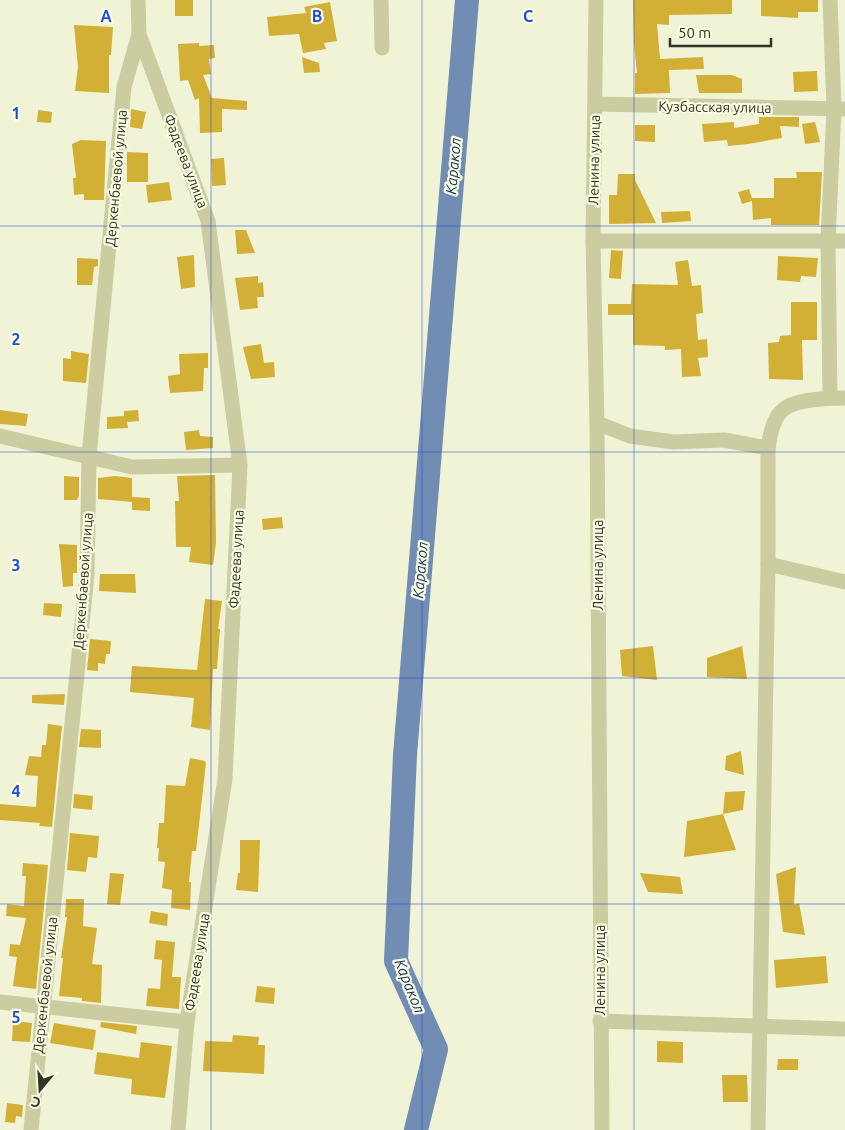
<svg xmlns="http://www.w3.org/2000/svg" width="845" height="1130" viewBox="0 0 845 1130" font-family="Ubuntu,sans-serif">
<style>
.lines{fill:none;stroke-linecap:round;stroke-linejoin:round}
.river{stroke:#728db3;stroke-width:24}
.building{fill:#d2b035}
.street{stroke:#cccca1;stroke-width:15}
.grid{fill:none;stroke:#1d4ed8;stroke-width:1;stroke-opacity:0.55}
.labels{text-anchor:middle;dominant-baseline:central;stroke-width:4.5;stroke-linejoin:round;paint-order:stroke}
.street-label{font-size:14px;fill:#353325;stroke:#f9fbe2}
.water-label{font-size:15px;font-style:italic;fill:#17315b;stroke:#f9fbe2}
.grid-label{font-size:16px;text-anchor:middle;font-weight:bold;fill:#1d4ed8;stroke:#f9fbe2;stroke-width:4.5;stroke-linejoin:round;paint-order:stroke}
</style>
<rect width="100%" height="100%" fill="#f1f3d6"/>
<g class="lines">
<!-- river -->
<polyline class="river" points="416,1130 436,1049 396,961 405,755 467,0"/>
</g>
<!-- building -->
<g class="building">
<rect x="175" y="0" width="18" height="16"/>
<polygon points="633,0 732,0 732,14 669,15 669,25 657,24 660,59 703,57 704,69 669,70 670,93 635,94 635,73 637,73 634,44"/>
<polygon points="761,0 818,0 818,12 798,12 798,18 761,16"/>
<polygon points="330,2 337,41 324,43 326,49 303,53 299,34 269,36 267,17 306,13 304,7"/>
<polygon points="74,25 113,27 111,55 109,55 109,93 75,91 78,67"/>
<polygon points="199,43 199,46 214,45 215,58 209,59 211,74 203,75 212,98 247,101 247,110 222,109 222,132 200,133 199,98 195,100 188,80 180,81 178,44"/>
<polygon points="302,57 319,63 320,72 304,73"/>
<polygon points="817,71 818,91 794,92 793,72"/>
<polygon points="696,75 732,75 742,79 742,93 699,93"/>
<polygon points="131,109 146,112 142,129 130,127"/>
<polygon points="38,110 52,112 51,123 37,122"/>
<polygon points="759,117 799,117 799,127 780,126 782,138 748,144 728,146 727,140 704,142 702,124 734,122 734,128 759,124"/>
<polygon points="815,122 820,142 805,144 802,124"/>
<polygon points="635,125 655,125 655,142 635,141"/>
<polygon points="81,140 106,141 104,200 84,200 84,194 74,195 73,178 76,178 72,144"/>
<polygon points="127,152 148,153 148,182 127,182"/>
<polygon points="224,158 226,185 212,186 211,159"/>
<polygon points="796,172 822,172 819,225 771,225 771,218 753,220 752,201 742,204 738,192 749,189 752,198 774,198 774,178 797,178"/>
<polygon points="618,174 635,174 635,180 656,223 609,224 609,195 617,195"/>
<polygon points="169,182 172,200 148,203 146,185"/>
<polygon points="690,211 691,221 662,223 661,212"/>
<polygon points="235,230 246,230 255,253 237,254"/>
<polygon points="611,250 623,251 621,279 609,278"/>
<polygon points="194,255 195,287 181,289 177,257"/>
<polygon points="778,256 818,258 816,277 801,276 800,282 777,280"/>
<polygon points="77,258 98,259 98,266 94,267 92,285 77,285"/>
<polygon points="688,260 692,286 701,285 703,313 696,314 698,340 707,339 708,357 698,358 701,376 682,377 681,349 665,350 665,346 633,345 633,315 608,315 608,304 631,304 632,284 678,285 675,262"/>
<polygon points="258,276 258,283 263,282 264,297 257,297 258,308 240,310 235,278"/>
<polygon points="791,302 817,302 817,340 802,340 803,380 769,379 768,343 779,342 780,336 791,335"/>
<polygon points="261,344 264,363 274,362 275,377 251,379 243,347"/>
<polygon points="71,351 89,354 86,383 63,381 63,358 71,359"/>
<polygon points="208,353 208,368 204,368 203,391 170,393 168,376 180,374 179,354"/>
<polygon points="0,410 28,414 26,426 0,424"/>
<polygon points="138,410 139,421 127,422 128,428 107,429 107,417 124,416 124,411"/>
<polygon points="199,430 200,436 213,437 213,448 186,450 184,432"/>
<polygon points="215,475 216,543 213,565 189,562 191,547 176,547 175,501 179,501 177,476"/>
<polygon points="64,476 79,477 79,496 77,500 64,500"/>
<polygon points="115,476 132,478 132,497 150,498 150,511 132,510 132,502 98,499 98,478"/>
<polygon points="282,517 283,528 263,530 262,519"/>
<polygon points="59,544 77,545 77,573 73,573 73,586 63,587"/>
<polygon points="100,574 135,574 136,593 99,591"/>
<polygon points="205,599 222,601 218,629 220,629 217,669 213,669 210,730 191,727 194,698 130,692 132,666 197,670"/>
<polygon points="44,603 62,604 61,617 43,615"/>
<polygon points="90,639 111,641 110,654 106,654 105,664 98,663 98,671 87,670"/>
<polygon points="653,646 657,680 622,676 620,650"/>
<polygon points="742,646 747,679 707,677 707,658"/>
<polygon points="65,694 64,705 32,703 32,695"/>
<polygon points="48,724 62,726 52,827 39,826 40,823 0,820 0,804 36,807 38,776 25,775 29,756 41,757 42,745 46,745"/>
<polygon points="81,729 101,730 101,748 79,747"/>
<polygon points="741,751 744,775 725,770 726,756"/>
<polygon points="190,758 205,761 206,763 196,851 192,851 189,882 191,882 190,910 171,908 172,890 162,888 165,862 158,861 159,848 157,848 159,823 164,823 166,785 185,786"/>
<polygon points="745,791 743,810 723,814 725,792"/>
<polygon points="74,794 93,796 92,810 73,808"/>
<polygon points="723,814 736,850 684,857 687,821"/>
<polygon points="70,833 99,836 97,858 88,857 86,872 67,870"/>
<polygon points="240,840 260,840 258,892 236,890 238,873 240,873"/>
<polygon points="23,863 48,865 36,989 13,986 17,957 9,956 10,944 20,945 26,918 6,916 7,904 24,906 26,876 22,876"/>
<polygon points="796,867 794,905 799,903 805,935 783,932 776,874"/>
<polygon points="110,873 124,874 120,905 107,904"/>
<polygon points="640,873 680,877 683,894 648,892"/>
<polygon points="66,899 84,899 83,926 97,928 92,964 102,965 101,1003 82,1001 82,998 59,996 63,958 61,958 67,917 65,917"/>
<polygon points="151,911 168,914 167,926 149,923"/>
<polygon points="156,940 175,942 172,977 181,977 179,1009 146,1006 148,988 160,989 162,960 154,959"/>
<polygon points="826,956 828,983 776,988 774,960"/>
<polygon points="257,986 275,988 274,1004 255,1002"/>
<polygon points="13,1021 32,1023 30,1042 12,1041"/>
<polygon points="101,1022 137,1026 136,1034 100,1027"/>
<polygon points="54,1023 96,1030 93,1050 50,1043"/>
<polygon points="233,1035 259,1037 258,1045 265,1045 264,1074 203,1071 205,1041 232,1042"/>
<polygon points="657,1041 683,1042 683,1063 657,1062"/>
<polygon points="141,1042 172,1046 165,1098 131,1094 132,1079 94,1074 97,1052 139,1058"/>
<polygon points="778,1059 798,1059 798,1070 777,1070"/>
<polygon points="722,1075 747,1075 748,1102 723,1102"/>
<polygon points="7,1103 23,1105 22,1117 16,1116 15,1123 5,1122"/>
</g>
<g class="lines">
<!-- street -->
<g class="street">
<polyline points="138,0 139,34 208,221 240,465 225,779 187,1022 178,1130"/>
<polyline points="381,0 382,48"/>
<polyline points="596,0 593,241 597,423 602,1130"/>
<polyline points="596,104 845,109"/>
<polyline points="593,241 845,241"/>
<polyline points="830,398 828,241 834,109 830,0"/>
<path d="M597,423L630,436L673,442L724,440L768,448C770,435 773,417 784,409C796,399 830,398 845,398"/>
<polyline points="0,436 132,467 240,465"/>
<polyline points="768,564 845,582"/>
<polyline points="0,1002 187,1022"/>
<polyline points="600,1021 845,1029"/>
<polyline points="31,1130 87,575 89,456 124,87 139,34"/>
<polyline points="758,1130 768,564 768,448"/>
</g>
</g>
<!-- grid -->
<path class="grid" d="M211,0V1130M422,0V1130M634,0V1130M0,226H845M0,452H845M0,678H845M0,904H845"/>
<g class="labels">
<!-- street labels -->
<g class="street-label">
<text transform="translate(715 107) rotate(1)">Кузбасская улица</text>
<text transform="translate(594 160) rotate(-89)">Ленина улица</text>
<text transform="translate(186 161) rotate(69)">Фадеева улица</text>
<text transform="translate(116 178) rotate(-85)">Деркенбаевой улица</text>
<text transform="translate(236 559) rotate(-87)">Фадеева улица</text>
<text transform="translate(598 565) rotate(-90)">Ленина улица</text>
<text transform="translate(83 581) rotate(-86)">Деркенбаевой улица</text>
<text transform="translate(197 962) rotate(-81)">Фадеева улица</text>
<text transform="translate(600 970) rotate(-90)">Ленина улица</text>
<text transform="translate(45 985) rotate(-84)">Деркенбаевой улица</text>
</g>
<!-- water labels -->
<g class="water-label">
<text transform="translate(453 166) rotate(-85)">Каракол</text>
<text transform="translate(420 570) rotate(-85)">Каракол</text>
<text transform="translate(410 986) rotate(68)">Каракол</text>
</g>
</g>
<g class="grid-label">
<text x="106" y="22">A</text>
<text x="317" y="22">B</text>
<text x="528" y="22">C</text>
<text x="16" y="119">1</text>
<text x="16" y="345">2</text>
<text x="16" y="571">3</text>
<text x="16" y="797">4</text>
<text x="16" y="1023">5</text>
</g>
<!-- north arrow -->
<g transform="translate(40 1090) rotate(198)" stroke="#f9fbe2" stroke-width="4" paint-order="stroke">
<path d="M0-4L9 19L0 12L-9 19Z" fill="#353325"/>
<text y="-8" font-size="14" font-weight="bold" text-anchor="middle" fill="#353325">С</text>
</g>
<!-- scale -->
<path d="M670 38v8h101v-8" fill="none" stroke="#353325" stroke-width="2.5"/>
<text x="678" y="38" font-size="15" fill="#353325" stroke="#f9fbe2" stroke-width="4" paint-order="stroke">50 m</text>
</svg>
